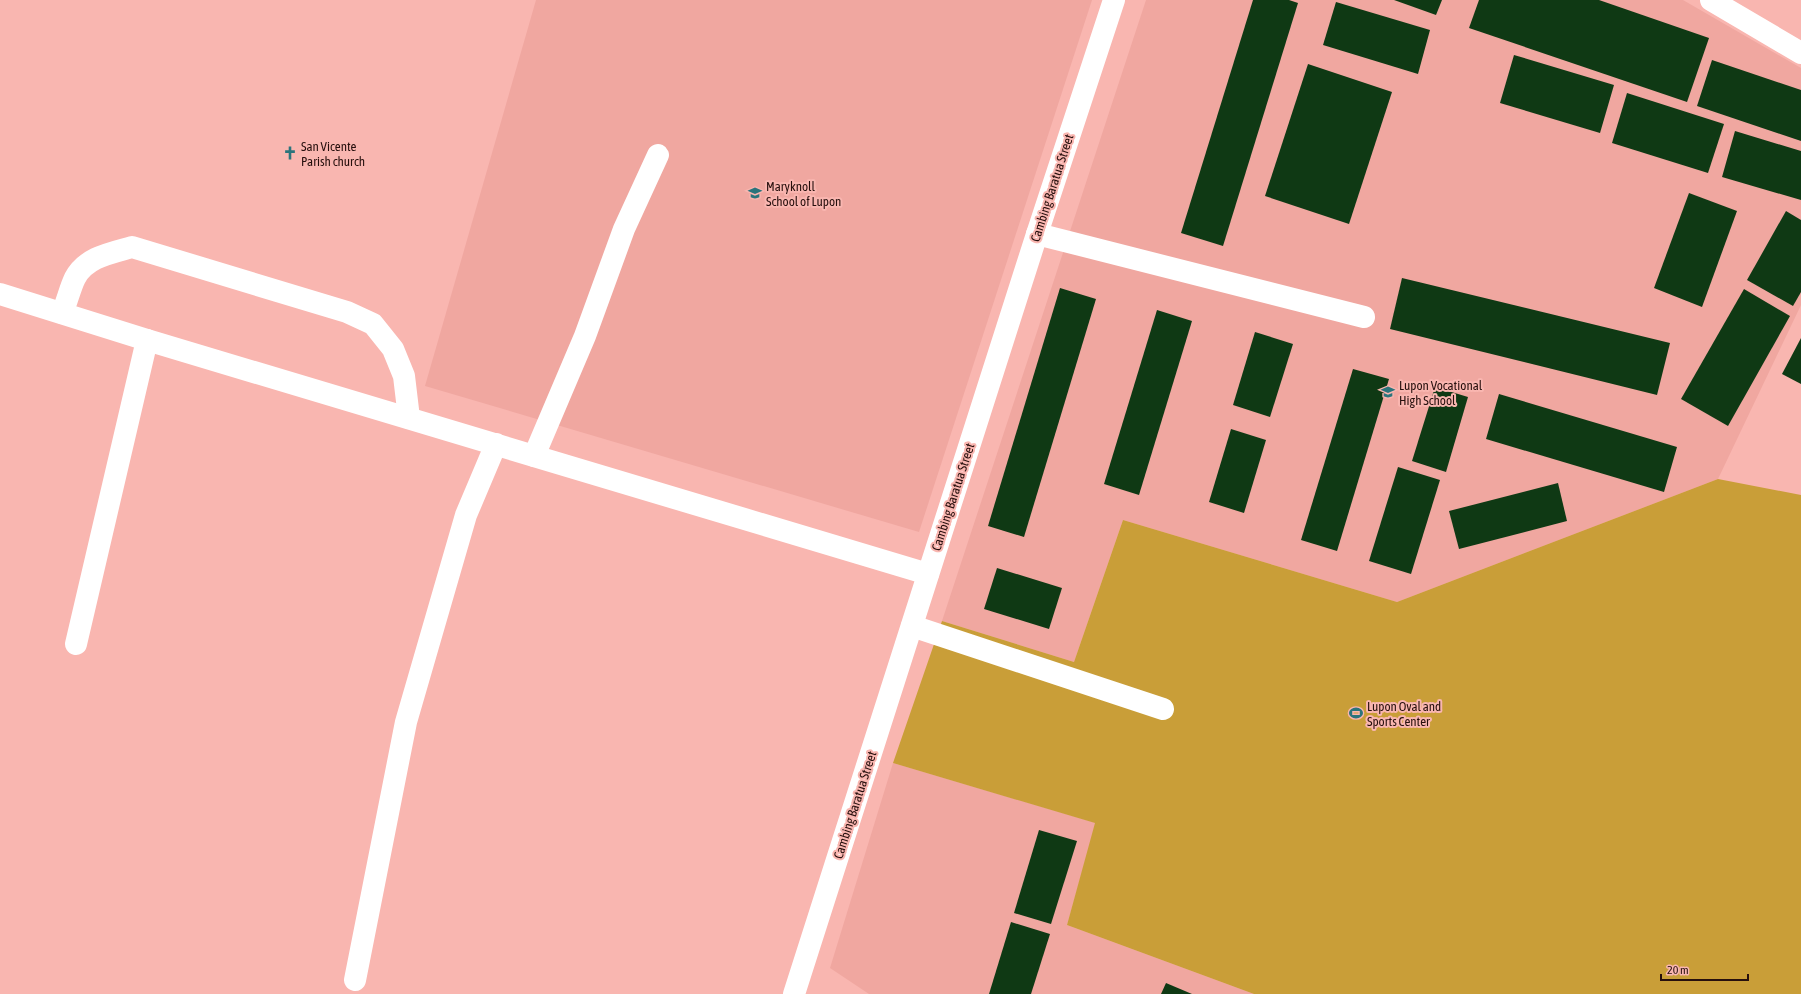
<svg xmlns="http://www.w3.org/2000/svg" width="1801" height="994" viewBox="0 0 1801 994" font-family="'Asap Condensed',sans-serif">
<style>
.built{fill:#f0a7a0}
.green{fill:#c99e38}
.building{fill:#0f3914}
.lines{fill:none;stroke-linecap:round;stroke-linejoin:round}
.minor{stroke:#fff;stroke-width:22}
.labels{text-anchor:middle;dominant-baseline:central;stroke-width:4;stroke-linejoin:round;paint-order:stroke}
.poi-label{font-size:13px;fill:#260f0d;stroke:#f9b6b0;text-anchor:start}
.street-label{font-size:13px;fill:#260f0d;stroke:#f9b6b0}
</style>
<rect width="100%" height="100%" fill="#f9b6b0"/>
<!-- built -->
<g class="built">
<polygon points="536,0 1092,0 919,532 425,386"/>
<polygon points="1146,0 1683,0 1801,68 1801,305 1718,479 1397,602 1123,520 1074,662 942,621"/>
<polygon points="893,763 1096,823 1067,925 1254,994 869,994 830,968"/>
</g>
<!-- green -->
<polygon class="green" points="1718,479 1801,495 1801,994 1254,994 1067,925 1095,823 893,763 942,621 1074,662 1123,520 1397,602"/>
<!-- building -->
<g class="building">
<polygon points="1253,0 1289,0 1298,3 1223,246 1181,233"/>
<polygon points="1394,0 1442,0 1436,15"/>
<polygon points="1479,0 1599,0 1709,38 1687,102 1469,28"/>
<polygon points="1336,2 1430,30 1418,74 1323,45"/>
<polygon points="1514,55 1614,85 1600,133 1500,103"/>
<polygon points="1712,60 1801,90 1801,141 1697,106"/>
<polygon points="1308,64 1392,92 1349,224 1265,196"/>
<polygon points="1627,93 1724,124 1708,173 1612,143"/>
<polygon points="1735,131 1801,151 1801,200 1722,177"/>
<polygon points="1689,193 1737,211 1702,307 1654,288"/>
<polygon points="1786,211 1801,220 1801,292 1793,306 1747,280"/>
<polygon points="1402,278 1670,343 1657,395 1390,329"/>
<polygon points="1060,288 1096,299 1024,537 988,526"/>
<polygon points="1744,289 1790,316 1728,426 1681,399"/>
<polygon points="1157,310 1192,321 1139,495 1104,484"/>
<polygon points="1255,332 1293,344 1270,417 1233,405"/>
<polygon points="1801,338 1801,384 1782,374"/>
<polygon points="1353,369 1389,379 1337,551 1301,540"/>
<polygon points="1435,387 1468,397 1446,472 1412,461"/>
<polygon points="1499,394 1677,447 1664,492 1486,439"/>
<polygon points="1231,429 1266,440 1244,513 1209,502"/>
<polygon points="1398,467 1440,480 1411,574 1369,561"/>
<polygon points="1558,483 1567,521 1459,549 1449,511"/>
<polygon points="997,568 1062,588 1049,629 984,609"/>
<polygon points="1039,830 1077,841 1051,924 1014,913"/>
<polygon points="1011,922 1050,934 1031,994 989,994"/>
<polygon points="1166,983 1192,994 1161,994"/>
</g>
<g class="lines">
<!-- minor -->
<g class="minor">
<polyline points="1711,0 1801,53"/>
<polyline points="1037,234 1364,317"/>
<polyline points="0,294 147,340 928,574"/>
<path d="M62,313C67,302 70,288 75,278C86,257 111,253 132,247L347,312L373,324L393,349L404,376L409,418"/>
<polyline points="534,456 585,336 624,229 658,155"/>
<polyline points="912,626 1163,709"/>
<polyline points="76,644 147,340"/>
<polyline points="355,980 406,722 466,515 496,444"/>
<polyline points="794,994 1037,234 1114,0"/>
</g>
</g>
<!-- icons -->
<defs>
<g id="church-bare" transform="scale(1.08)"><path d="M-1.2-6h2.4v3.5h3.3v2.4h-3.3V6h-2.4V-.1h-3.3v-2.4h3.3Z" fill="#2b747c" stroke="#f9b6b0" stroke-width="2.5" paint-order="stroke"/></g>
<g id="school-bare" transform="scale(1.08)"><path d="M0-5L7-2L0 1L-7-2ZM-4 1L0 2.5L4 1V4Q0 6-4 4Z" fill="#2b747c" stroke="#f9b6b0" stroke-width="2.5" paint-order="stroke"/></g>
<g id="stadium-bare" transform="scale(1.08)"><path d="M0-5a6.5 5 0 1 0 0 10a6.5 5 0 1 0 0-10ZM-3.5-1.8h7v3.6h-7Z" fill="#2b747c" stroke="#f9b6b0" stroke-width="2.5" paint-order="stroke"/></g>
</defs>
<g fill-rule="evenodd">
<use href="#church-bare" x="290" y="153"/>
<use href="#school-bare" x="755" y="193"/>
<use href="#school-bare" x="1388" y="392"/>
<use href="#stadium-bare" x="1356" y="713"/>
</g>
<g class="labels">
<!-- poi labels -->
<g class="poi-label">
<text x="301" y="146">San Vicente<tspan x="301" dy="15">Parish church</tspan></text>
<text x="766" y="186">Maryknoll<tspan x="766" dy="15">School of Lupon</tspan></text>
<text x="1399" y="385">Lupon Vocational<tspan x="1399" dy="15">High School</tspan></text>
<text x="1367" y="706">Lupon Oval and<tspan x="1367" dy="15">Sports Center</tspan></text>
</g>
<!-- street labels -->
<g class="street-label">
<text transform="translate(1052 188) rotate(-72)">Cambing Baratua Street</text>
<text transform="translate(953 497) rotate(-72)">Cambing Baratua Street</text>
<text transform="translate(855 805) rotate(-72)">Cambing Baratua Street</text>
</g>
</g>
<!-- scale -->
<path d="M1661 974v6h87v-6" fill="none" stroke="#260f0d" stroke-width="2"/>
<text x="1667" y="974" font-size="12" fill="#260f0d" stroke="#f9b6b0" stroke-width="3" paint-order="stroke">20 m</text>
</svg>
